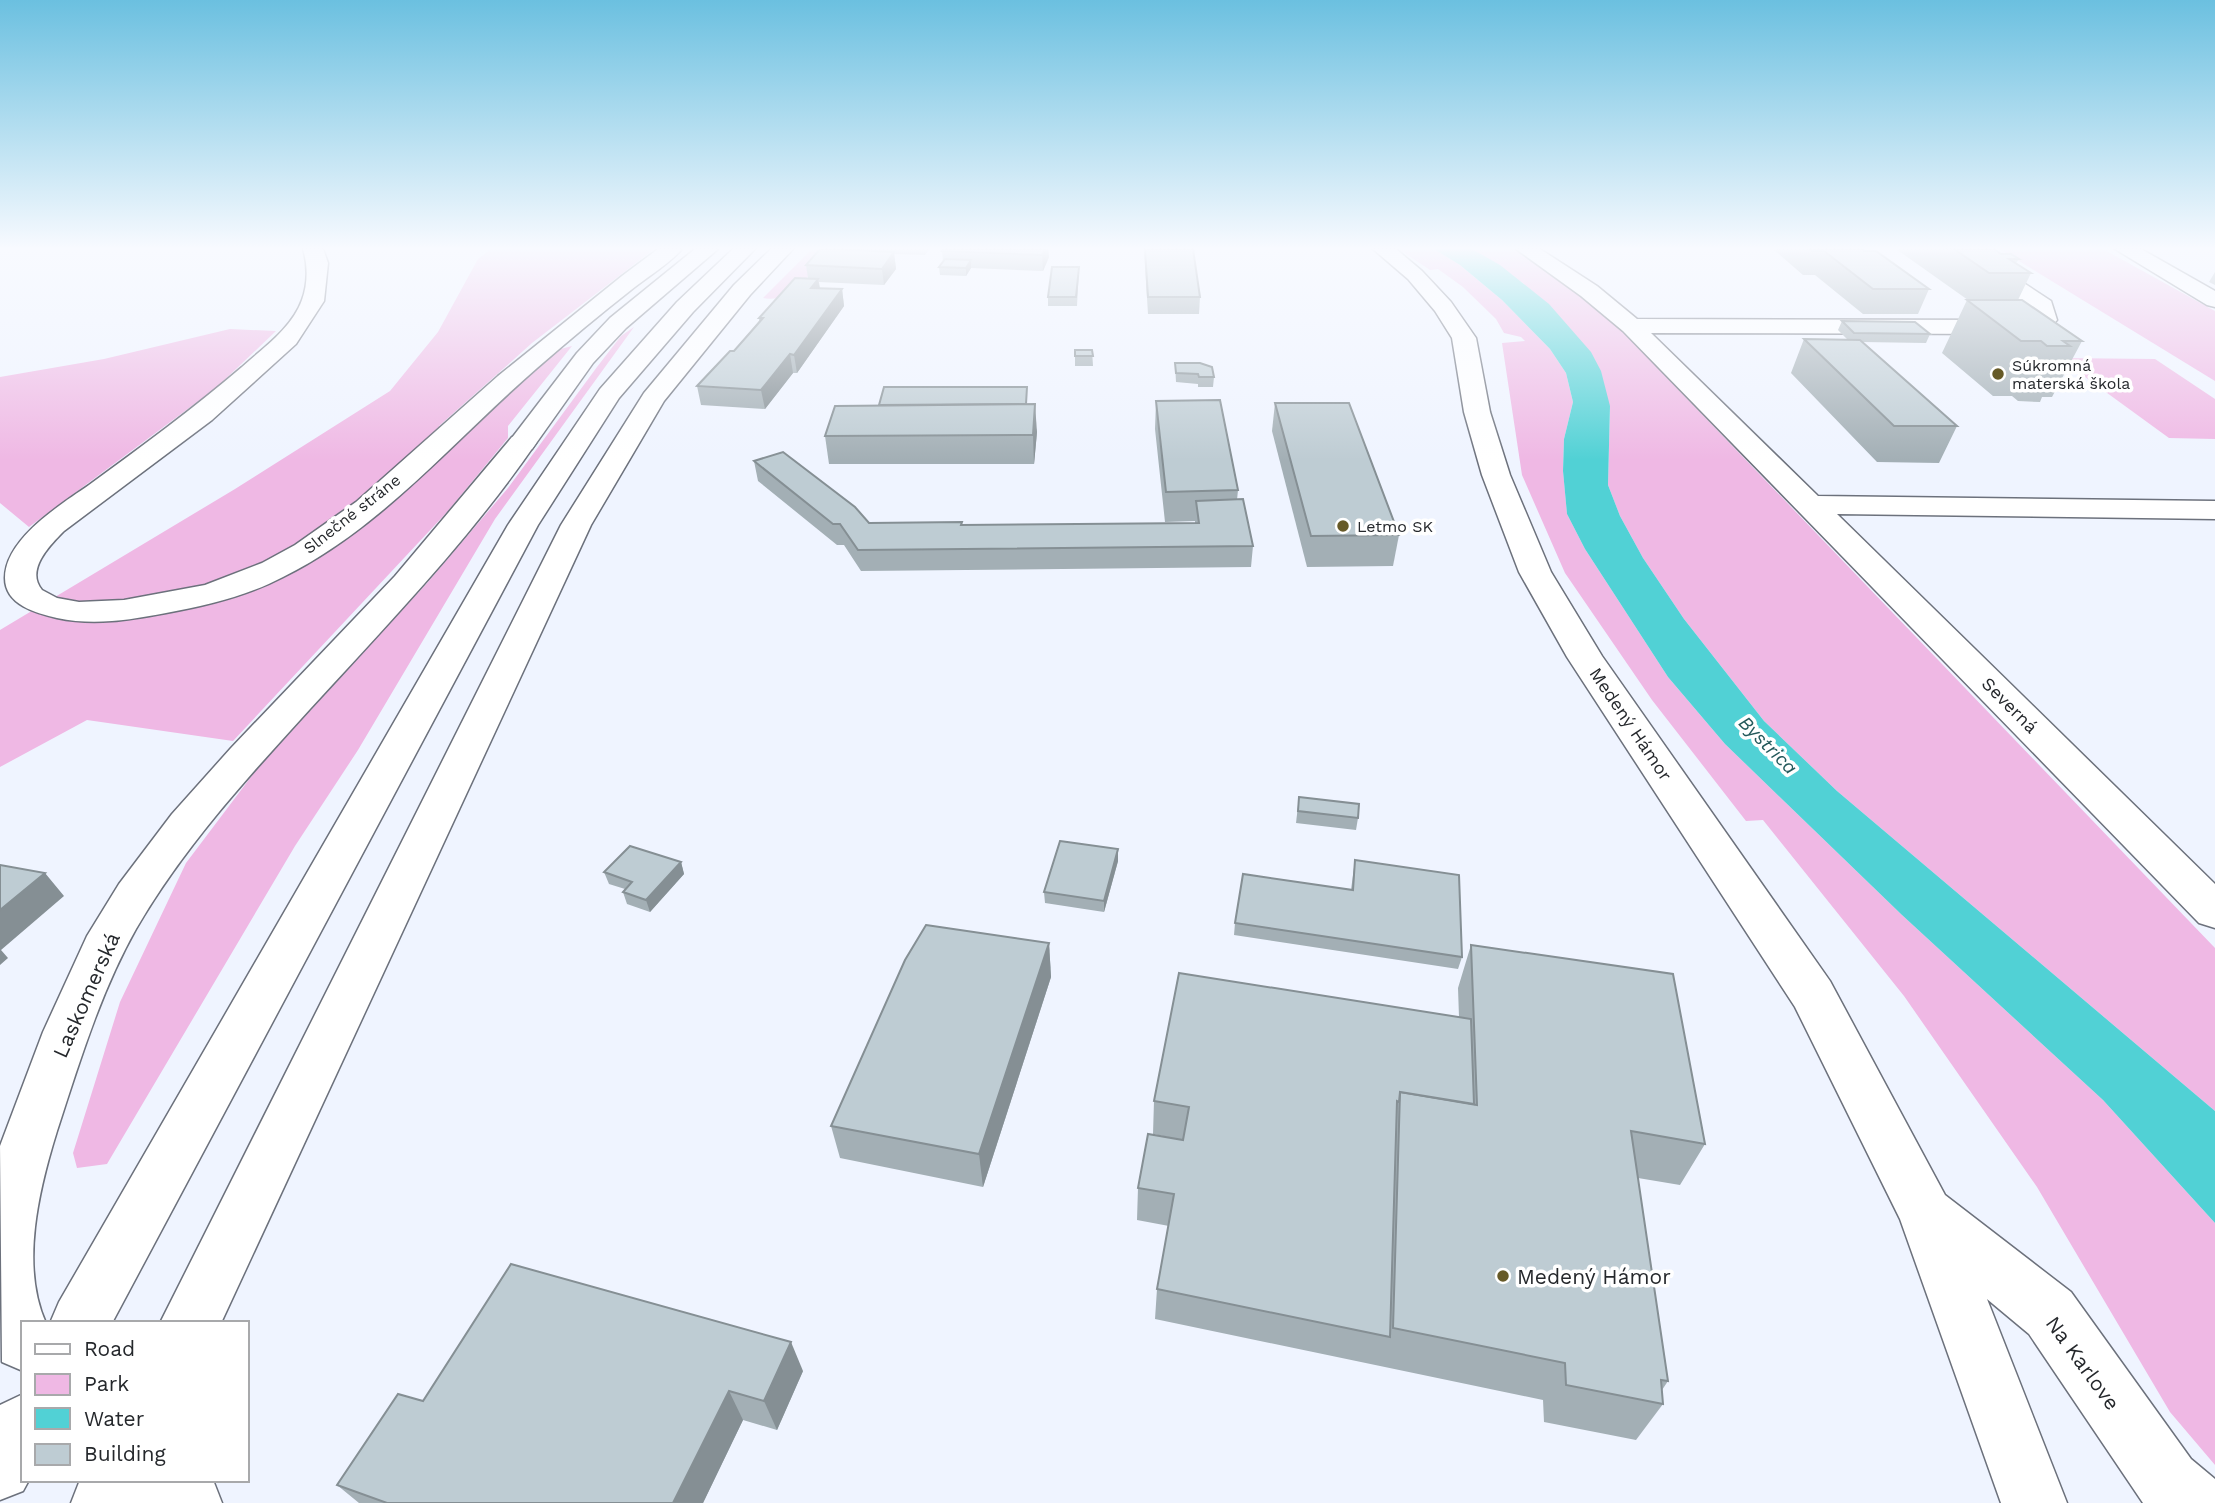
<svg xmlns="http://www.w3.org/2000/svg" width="2215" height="1503" viewBox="0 0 2215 1503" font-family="'Work Sans',sans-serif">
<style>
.green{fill:#efb8e4}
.water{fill:#51d1d5}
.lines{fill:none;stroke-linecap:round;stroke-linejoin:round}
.minor-casing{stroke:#6c717c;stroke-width:3}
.highway-casing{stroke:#6c717c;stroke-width:3}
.minor{fill:#fff;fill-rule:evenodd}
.highway{fill:#fff;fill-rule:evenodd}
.wall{fill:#a3afb5}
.shaded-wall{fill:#858f94}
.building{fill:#beccd3;stroke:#858f94;stroke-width:2}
.poi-dot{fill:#665a27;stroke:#fff;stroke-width:2.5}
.labels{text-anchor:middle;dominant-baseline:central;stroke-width:7;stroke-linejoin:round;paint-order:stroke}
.far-poi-label{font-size:16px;fill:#25282c;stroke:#fff;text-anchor:start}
.far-street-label{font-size:16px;fill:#25282c;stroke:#fff}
.street-label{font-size:18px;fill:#25282c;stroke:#fff}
.water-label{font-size:19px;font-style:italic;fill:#23595b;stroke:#fff}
.near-street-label{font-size:21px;fill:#25282c;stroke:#fff}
.near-poi-label{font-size:21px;fill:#25282c;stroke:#fff;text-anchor:start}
</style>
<rect width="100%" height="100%" fill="#eff4ff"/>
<!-- green -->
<g class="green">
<polygon points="491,249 654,249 532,343 439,426 466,431 557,350 572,346 508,426 508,438 448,511 233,741 87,720 0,767 0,630 235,489 390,391 438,332 478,259"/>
<path d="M812,249H831C813,269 793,304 763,298Z"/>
<polygon points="1434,249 1460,265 1502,300 1550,349 1566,373 1573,402 1564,439 1563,471 1567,514 1585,549 1668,677 1725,744 1902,915 2103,1100 2215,1223 2215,1465 2170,1412 2037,1187 1904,996 1763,820 1746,821 1652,700 1565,573 1522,475 1502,343 1525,341 1521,337 1504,333 1496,319 1463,287 1438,269 1430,270 1400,250"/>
<polygon points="1518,249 1556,274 1620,329 2215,948 2215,1111 1837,791 1764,721 1684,619 1643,558 1620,516 1608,485 1610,406 1523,283 1472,250"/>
<polygon points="2103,249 2215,311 2215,381 2001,250"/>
<polygon points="634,327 495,519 358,750 295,846 107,1164 77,1168 73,1153 120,1002 186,863 257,769 428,582 508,488 597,367 621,336"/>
<polygon points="230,329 276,331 216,388 29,527 0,503 0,377 104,359"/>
<polygon points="2059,358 2155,359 2215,399 2215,439 2169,438"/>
</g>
<!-- water -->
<polygon class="water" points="1472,249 1500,265 1549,304 1591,352 1601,371 1610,406 1608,485 1620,516 1643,558 1684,619 1764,721 1837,791 2215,1111 2215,1223 2103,1100 1902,915 1725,744 1668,677 1585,549 1567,514 1563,471 1564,439 1573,402 1566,373 1550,349 1502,300 1460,265 1434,249"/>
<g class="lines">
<!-- minor casing -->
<g class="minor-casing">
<g id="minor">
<path d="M303,249H323L328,263L324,301L296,344L212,420L64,531C50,545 25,570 42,590L57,598L79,602L124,600L205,585L262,563L295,545L356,502L498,376L622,276L658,249H682C668,265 647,277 631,290C599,315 568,341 537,368C454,440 382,528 283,577C247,596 206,606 166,613C129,620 94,626 57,618C36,613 5,605 5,578C5,539 60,505 89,485C141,447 193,409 242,367C263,348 292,328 302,300C308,284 308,265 303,249Z"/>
<polygon points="1373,249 1396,249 1422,271 1451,302 1476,338 1490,412 1510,475 1551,572 1602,656 1830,981 1945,1195 2071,1292 2191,1459 2215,1479 2215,1503 2143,1503 2029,1334 1987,1299 2067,1503 2001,1503 1900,1219 1795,1007 1567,657 1519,572 1482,475 1464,412 1452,338 1435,311 1408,279"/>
<path d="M1516,249H1540L1597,286L1637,319L2012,320L2034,317L2032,309L1948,249H1972L2051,301L2057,320C2048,333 2027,332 2012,334L1651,333L1818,496L2215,501V519L1837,514L2215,884V928L2199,923L1623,331L1581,296Z"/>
<polygon points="2115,249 2141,249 2215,291 2215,307 2207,305"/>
<path d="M522,435L532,437L536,443C470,539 388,624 310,709C247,778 183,848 136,929C101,991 79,1063 57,1131C39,1189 20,1266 46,1323H23V1371L2,1362L0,1146L43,1032L87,936L119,884L172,814L231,748L395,576L512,437Z"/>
<polygon points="122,1480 213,1480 222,1503 132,1503"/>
</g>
</g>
<!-- highway casing -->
<g class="highway-casing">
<g id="highway">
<polygon points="695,249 718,249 626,328 593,363 532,449 522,451 512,449 508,443 577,353 610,318"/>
<polygon points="733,249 755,249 693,312 619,398 538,525 112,1323 50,1323 59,1302 508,525 600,389 677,302"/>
<polygon points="771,249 793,249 750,295 664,401 591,525 221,1323 160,1323 561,525 644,393 734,285"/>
<polygon points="23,1394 23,1480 29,1480 23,1491 0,1500 0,1405"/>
<polygon points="80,1480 148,1480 138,1503 71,1503"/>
</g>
</g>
<!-- minor -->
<use href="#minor" class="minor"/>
<!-- highway -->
<use href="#highway" class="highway"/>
</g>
<!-- wall -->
<g class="wall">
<polygon points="851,249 929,249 925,255 894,254 896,269 884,285 819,282 820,288 842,289 844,306 797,373 793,373 765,409 701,405 697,386 734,351 759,321 759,318 808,278 806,265 851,250"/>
<polygon points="1048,249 1049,257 1043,271 971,268 966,276 940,275 939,267 943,261 942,251"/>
<polygon points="1144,249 1193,249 1200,297 1199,314 1148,314"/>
<polygon points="1773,249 1863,249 1929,289 1918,314 1863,314 1815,275 1803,275"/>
<polygon points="1896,249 1994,249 2001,254 2019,259 2016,263 2031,273 2018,300 2082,341 2052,397 2042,397 2040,402 2018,401 2012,396 1993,396 1942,353 1967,300 1968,300"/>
<polygon points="1079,267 1077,306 1048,306 1048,297"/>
<polygon points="2215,272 2215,285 2209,282"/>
<polygon points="1842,321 1930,334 1926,343 1863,342 1957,426 1939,463 1877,462 1791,373 1804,339 1848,340 1838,330"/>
<polygon points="1075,350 1092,350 1093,366 1075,366"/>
<polygon points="1175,363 1214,377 1213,387 1198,387 1198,384 1176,382"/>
<polygon points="1156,401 1238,490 1237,500 1253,546 1251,567 861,571 844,545 837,545 758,481 754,461 869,523 962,522 962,525 1195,523 1195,521 1165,522 1155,429"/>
<polygon points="1275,403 1399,535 1393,566 1307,567 1272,431"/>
<polygon points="1028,404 1037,432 1034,464 829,464 825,436"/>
<polygon points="1299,797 1358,818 1356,830 1296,823"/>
<polygon points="1118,849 1118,861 1104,912 1045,903 1044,892"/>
<polygon points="1355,860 1462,957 1458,969 1234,935 1235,923 1351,890"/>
<polygon points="681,862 684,874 650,912 627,904 623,892 625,889 609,884 604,872"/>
<polygon points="1049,943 1051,977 983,1187 840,1158 831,1126"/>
<polygon points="1471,945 1705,1144 1680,1185 1638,1178 1668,1381 1662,1390 1663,1404 1636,1440 1544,1422 1543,1400 1155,1319 1157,1289 1169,1226 1137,1220 1138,1188 1183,1140 1153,1134 1154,1101 1459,1017 1458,988"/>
<polygon points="803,1371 777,1430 743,1420 703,1503 359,1503 337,1485 423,1401"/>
</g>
<!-- shaded-wall -->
<g class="shaded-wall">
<polygon points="1045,249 1048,249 1049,257 1043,271 1042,255"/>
<polygon points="894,252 896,269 884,285 882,269"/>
<polygon points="971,260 971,268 966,276 966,268"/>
<polygon points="818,279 821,296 811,288"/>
<polygon points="842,289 844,306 797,373 794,355"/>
<polygon points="790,354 793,373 765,409 761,390"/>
<polygon points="1035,404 1037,432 1034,464 1033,435"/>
<polygon points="1118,849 1118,861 1104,912 1104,901"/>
<polygon points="681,862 684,874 650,912 646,900"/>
<polygon points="45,873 64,896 1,950 8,958 0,965 0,910"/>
<polygon points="1049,943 1051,977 983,1187 979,1154"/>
<polygon points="791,1342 803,1371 777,1430 764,1401"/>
<polygon points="729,1391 743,1420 703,1503 673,1503"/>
</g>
<!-- building -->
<g class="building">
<polygon points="820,249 830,249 894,252 882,269 806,265"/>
<polygon points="943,249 1045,249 1042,255 942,251"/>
<polygon points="1145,249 1193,249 1200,297 1148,297"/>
<polygon points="1810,249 1863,249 1864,251 1876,251 1929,289 1873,289 1824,251 1812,251"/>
<polygon points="1954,249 1994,249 2001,254 2011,254 2019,259 2009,259 2031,273 1989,273"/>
<polygon points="945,259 971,260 966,268 939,267"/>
<polygon points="1052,267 1079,267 1076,297 1048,297"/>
<polygon points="795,278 818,279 811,288 842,289 794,355 790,354 761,390 697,386 730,351 734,351 763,318 759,318"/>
<polygon points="1967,300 2022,300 2082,341 2063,341 2070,346 2047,346 2041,341 2021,341"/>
<polygon points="1842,321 1915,322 1930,334 1854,333"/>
<polygon points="1804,339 1860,340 1957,426 1894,426"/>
<polygon points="1075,350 1092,350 1093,356 1075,356"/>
<polygon points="1175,363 1200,363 1212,367 1214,377 1199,377 1198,374 1176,373"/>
<polygon points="884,387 1027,387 1026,404 879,405"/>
<polygon points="1220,400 1238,490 1166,492 1156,401"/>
<polygon points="1275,403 1349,403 1399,535 1311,536"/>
<polygon points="1035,404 1033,435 825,436 835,406"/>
<polygon points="783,452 855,507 869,523 962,522 961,525 1199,523 1196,501 1243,499 1253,546 858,550 840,524 833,524 754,461"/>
<polygon points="1299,797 1359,804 1358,818 1298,811"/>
<polygon points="1060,841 1118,849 1104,901 1044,892"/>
<polygon points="630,846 681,862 646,900 623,892 632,882 604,872"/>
<polygon points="1355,860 1459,875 1462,957 1235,923 1243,874 1353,890"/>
<polygon points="0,865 45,873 0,910"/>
<polygon points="926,925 1049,943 979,1154 831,1126 905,960"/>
<polygon points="1471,945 1673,974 1705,1144 1631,1131 1668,1381 1661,1380 1663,1404 1566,1385 1565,1363 1393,1328 1400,1092 1477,1105"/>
<polygon points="1179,973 1471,1019 1474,1104 1400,1092 1399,1102 1397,1101 1390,1337 1157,1289 1174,1194 1138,1188 1148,1134 1183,1140 1189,1107 1154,1101"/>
<polygon points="511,1264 791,1342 764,1401 729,1391 673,1503 387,1503 337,1485 398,1394 423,1401"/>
</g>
<!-- sky -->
<linearGradient id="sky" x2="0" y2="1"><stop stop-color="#6bc0e0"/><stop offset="0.54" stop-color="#f8faff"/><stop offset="1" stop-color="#f8faff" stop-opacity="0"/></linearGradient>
<rect width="2215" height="460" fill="url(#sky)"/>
<!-- markers -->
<g class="poi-dot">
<circle cx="1998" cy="374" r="7"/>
<circle cx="1343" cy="526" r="7"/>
<circle cx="1503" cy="1276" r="7"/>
</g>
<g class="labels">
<!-- far-poi labels -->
<g class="far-poi-label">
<text x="2012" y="365">Súkromná<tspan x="2012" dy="18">materská škola</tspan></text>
<text x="1357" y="526">Letmo SK</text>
</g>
<!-- far-street labels -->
<g class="far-street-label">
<text transform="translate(352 514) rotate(-38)">Slnečné stráne</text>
</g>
<!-- street labels -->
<g class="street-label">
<text transform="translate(2010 705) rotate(45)">Severná</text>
<text transform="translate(1631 724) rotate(56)">Medený Hámor</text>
</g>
<!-- water labels -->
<g class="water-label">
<text transform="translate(1768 745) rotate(45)">Bystrica</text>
</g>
<!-- near-street labels -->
<g class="near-street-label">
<text transform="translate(86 995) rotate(-66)">Laskomerská</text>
<text transform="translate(2083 1363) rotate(54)">Na Karlove</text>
</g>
<!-- near-poi labels -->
<g class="near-poi-label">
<text x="1517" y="1276">Medený Hámor</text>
</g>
</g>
<!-- legend -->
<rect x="21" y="1321" width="228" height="161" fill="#ffffff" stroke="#a8a9ab" stroke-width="2"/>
<rect x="35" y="1344" width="35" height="10" fill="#ffffff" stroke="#a8a9ab" stroke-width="2"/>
<text x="84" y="1356" font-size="21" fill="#25282c">Road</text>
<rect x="35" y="1374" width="35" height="21" fill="#efb8e4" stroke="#a8a9ab" stroke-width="2"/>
<text x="84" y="1391" font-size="21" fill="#25282c">Park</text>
<rect x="35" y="1408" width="35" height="21" fill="#51d1d5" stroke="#a8a9ab" stroke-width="2"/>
<text x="84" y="1426" font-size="21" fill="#25282c">Water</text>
<rect x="35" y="1444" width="35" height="21" fill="#beccd3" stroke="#a8a9ab" stroke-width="2"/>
<text x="84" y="1461" font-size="21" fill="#25282c">Building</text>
</svg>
